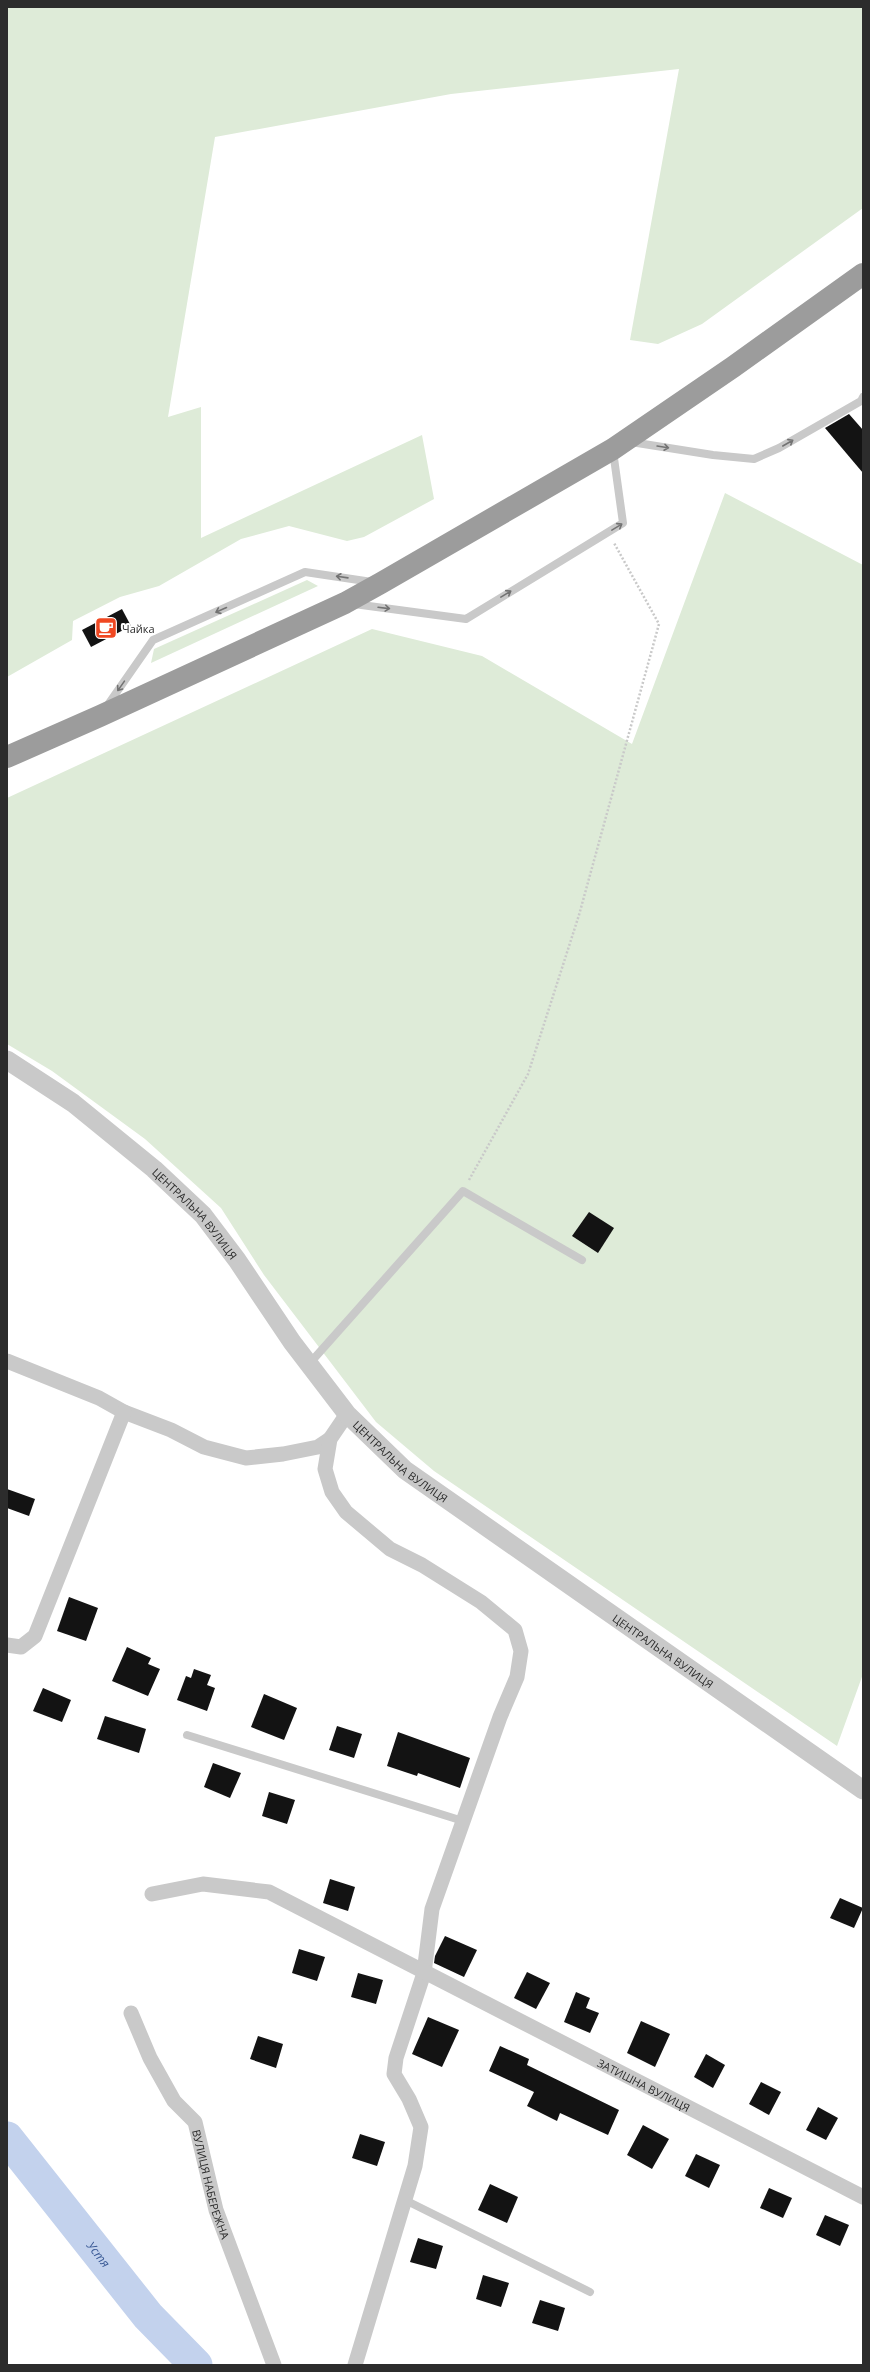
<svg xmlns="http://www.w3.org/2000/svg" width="870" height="2372" viewBox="0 0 870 2372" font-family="'Open Sans',sans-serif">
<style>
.green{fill:#deebd8}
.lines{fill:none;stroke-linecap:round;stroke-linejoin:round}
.river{stroke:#c3d2ed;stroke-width:33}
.building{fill:#131313}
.path{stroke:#c9c9c9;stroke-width:2.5;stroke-dasharray:2 2;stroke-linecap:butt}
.service{stroke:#c9c9c9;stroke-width:8}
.minor{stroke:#c9c9c9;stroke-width:15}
.tertiary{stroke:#c9c9c9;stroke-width:19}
.trunk{stroke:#9c9c9c;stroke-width:22}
.oneway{stroke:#737373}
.labels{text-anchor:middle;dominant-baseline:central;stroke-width:4;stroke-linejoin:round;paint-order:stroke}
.poi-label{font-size:11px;fill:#2c2c2c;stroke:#fff;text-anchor:start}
.street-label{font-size:11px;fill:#2c2c2c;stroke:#fff}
.water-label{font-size:12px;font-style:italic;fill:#365693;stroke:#fff}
</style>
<rect width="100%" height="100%" fill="#fff"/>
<!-- green -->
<g class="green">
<polygon points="7,7 863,7 863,208 702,324 658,344 630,340 679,69 451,94 215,137 168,417 201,407 201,538 422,435 434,499 364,537 347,541 289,526 241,539 159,586 120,597 73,621 72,640 7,677"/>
<polygon points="725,493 863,565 863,1674 837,1746 434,1471 376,1422 264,1275 221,1208 145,1139 52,1071 7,1044 7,798 372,629 482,656 632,744"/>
<polygon points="307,580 318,586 151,663 154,649"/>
</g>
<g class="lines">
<!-- river -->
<path class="river" id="s1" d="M7,2138L148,2316L196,2365"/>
</g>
<!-- building -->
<g class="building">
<polygon points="849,414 863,430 863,473 825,428"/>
<polygon points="122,609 131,626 91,647 82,630"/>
<polygon points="589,1212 614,1228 598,1253 572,1236"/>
<polygon points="7,1489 35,1499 29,1516 7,1508"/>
<polygon points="69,1597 98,1608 86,1641 57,1631"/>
<polygon points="127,1647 151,1658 148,1664 160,1669 148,1696 112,1681"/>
<polygon points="194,1669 211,1675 207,1685 215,1688 207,1711 177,1700 186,1676 191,1678"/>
<polygon points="43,1688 71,1700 62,1722 33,1711"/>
<polygon points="264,1694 297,1708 284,1740 251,1727"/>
<polygon points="105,1716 146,1729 139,1753 97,1739"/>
<polygon points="337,1726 362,1734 354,1758 329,1750"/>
<polygon points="398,1732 470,1758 460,1788 418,1773 417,1776 387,1766"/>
<polygon points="213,1763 241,1773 230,1798 204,1787"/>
<polygon points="269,1792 295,1800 287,1824 262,1816"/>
<polygon points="330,1879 355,1887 348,1911 323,1903"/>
<polygon points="840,1898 863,1908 854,1928 830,1918"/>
<polygon points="445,1936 477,1950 464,1977 434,1963 435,1956"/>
<polygon points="299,1949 325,1957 317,1981 292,1973"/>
<polygon points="527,1972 550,1983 536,2009 514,1998"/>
<polygon points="358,1973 383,1980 376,2004 351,1997"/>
<polygon points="576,1992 590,1998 586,2008 599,2013 590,2033 564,2022"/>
<polygon points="428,2017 459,2030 442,2067 412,2054"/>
<polygon points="641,2021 670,2034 655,2067 627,2053"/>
<polygon points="258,2036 283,2044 276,2068 250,2059"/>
<polygon points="500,2046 529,2059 527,2065 619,2110 608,2135 560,2113 557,2121 527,2106 534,2092 489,2071"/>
<polygon points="706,2054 725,2065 713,2088 694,2077"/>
<polygon points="761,2082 781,2092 769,2115 749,2104"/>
<polygon points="818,2107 838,2118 826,2140 806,2130"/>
<polygon points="643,2125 669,2139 652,2169 627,2155"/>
<polygon points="360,2134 385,2142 377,2166 352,2158"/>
<polygon points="696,2154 720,2165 709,2188 685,2176"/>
<polygon points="490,2184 518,2197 507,2223 478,2210"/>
<polygon points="769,2188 792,2198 783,2218 760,2208"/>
<polygon points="825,2215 849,2225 840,2246 816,2235"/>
<polygon points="418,2238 443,2246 436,2269 410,2262"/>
<polygon points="483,2275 509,2283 501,2307 476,2299"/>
<polygon points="540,2300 565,2308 558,2331 532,2323"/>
</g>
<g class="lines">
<!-- path -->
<polyline class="path" points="469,1180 528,1074 579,915 659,624 614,543"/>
<!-- service -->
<g class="service">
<polyline points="631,442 713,455 754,459 779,448 861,401 863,397"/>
<polyline points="354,604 466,619 623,523 613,451"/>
<polyline points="107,706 153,640 305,572 372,582"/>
<polyline points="310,1363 463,1191 582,1260"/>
<polyline points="187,1735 463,1821"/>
<polyline points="405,2200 590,2292"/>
</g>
<!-- minor -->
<g class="minor">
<polyline points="7,1361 99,1398 124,1412 171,1430 204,1447 246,1458 283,1454 318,1447 330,1439"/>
<polyline points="347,1414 330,1439 325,1469 332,1492 346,1512 390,1549 422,1565 481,1602 515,1630 521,1651 517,1677 500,1717 432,1909 424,1973 396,2058 394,2074 409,2099 421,2127 415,2166 355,2365"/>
<polyline points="7,1645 21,1647 35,1636 124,1412"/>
<path id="s2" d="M152,1894L203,1884L269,1892L863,2197"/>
<path id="s3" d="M131,2013L150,2058L174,2101L195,2122L216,2210L274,2365"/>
</g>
<!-- tertiary -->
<path class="tertiary" id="s4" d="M7,1060L73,1103L154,1169L203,1215L237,1260L292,1342L347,1414L405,1470L863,1790"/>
<!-- trunk -->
<polyline class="trunk" points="7,757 100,716 345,603 381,583 613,449 733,367 863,274"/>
</g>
<!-- one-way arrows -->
<defs><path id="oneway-shaft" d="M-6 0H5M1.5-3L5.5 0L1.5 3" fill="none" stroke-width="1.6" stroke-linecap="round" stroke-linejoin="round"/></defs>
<g class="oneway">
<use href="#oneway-shaft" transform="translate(788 443) rotate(-30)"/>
<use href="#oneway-shaft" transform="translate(663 447) rotate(9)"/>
<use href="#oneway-shaft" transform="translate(617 527) rotate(-31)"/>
<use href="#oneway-shaft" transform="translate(342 577) rotate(-172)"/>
<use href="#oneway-shaft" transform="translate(506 594) rotate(-31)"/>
<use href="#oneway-shaft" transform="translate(384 608) rotate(7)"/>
<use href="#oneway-shaft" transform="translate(221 610) rotate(156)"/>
<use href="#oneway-shaft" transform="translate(121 686) rotate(125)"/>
</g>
<!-- icons -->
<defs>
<g id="cafe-square" transform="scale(1.15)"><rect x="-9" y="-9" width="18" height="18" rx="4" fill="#f04822" stroke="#fff"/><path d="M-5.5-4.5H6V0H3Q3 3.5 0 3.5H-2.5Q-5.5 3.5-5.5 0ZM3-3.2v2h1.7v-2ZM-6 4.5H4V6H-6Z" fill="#fff"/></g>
</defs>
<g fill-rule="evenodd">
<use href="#cafe-square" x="106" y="628"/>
</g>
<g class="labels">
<!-- poi labels -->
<g class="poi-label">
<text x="122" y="628">Чайка</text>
</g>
<!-- street labels -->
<g class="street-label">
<text stroke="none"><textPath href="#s4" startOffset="244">ЦЕНТРАЛЬНА ВУЛИЦЯ</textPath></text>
<text stroke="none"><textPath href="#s4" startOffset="568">ЦЕНТРАЛЬНА ВУЛИЦЯ</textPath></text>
<text stroke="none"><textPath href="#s4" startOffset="892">ЦЕНТРАЛЬНА ВУЛИЦЯ</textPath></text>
<text stroke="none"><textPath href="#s2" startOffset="540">ЗАТИШНА ВУЛИЦЯ</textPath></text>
<text stroke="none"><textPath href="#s3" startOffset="192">ВУЛИЦЯ НАБЕРЕЖНА</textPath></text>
</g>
<!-- water labels -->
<g class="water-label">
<text stroke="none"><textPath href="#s1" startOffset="148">Устя</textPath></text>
</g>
</g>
<!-- border -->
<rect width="870" height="2372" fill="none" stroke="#2c2c2c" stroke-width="16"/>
</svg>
